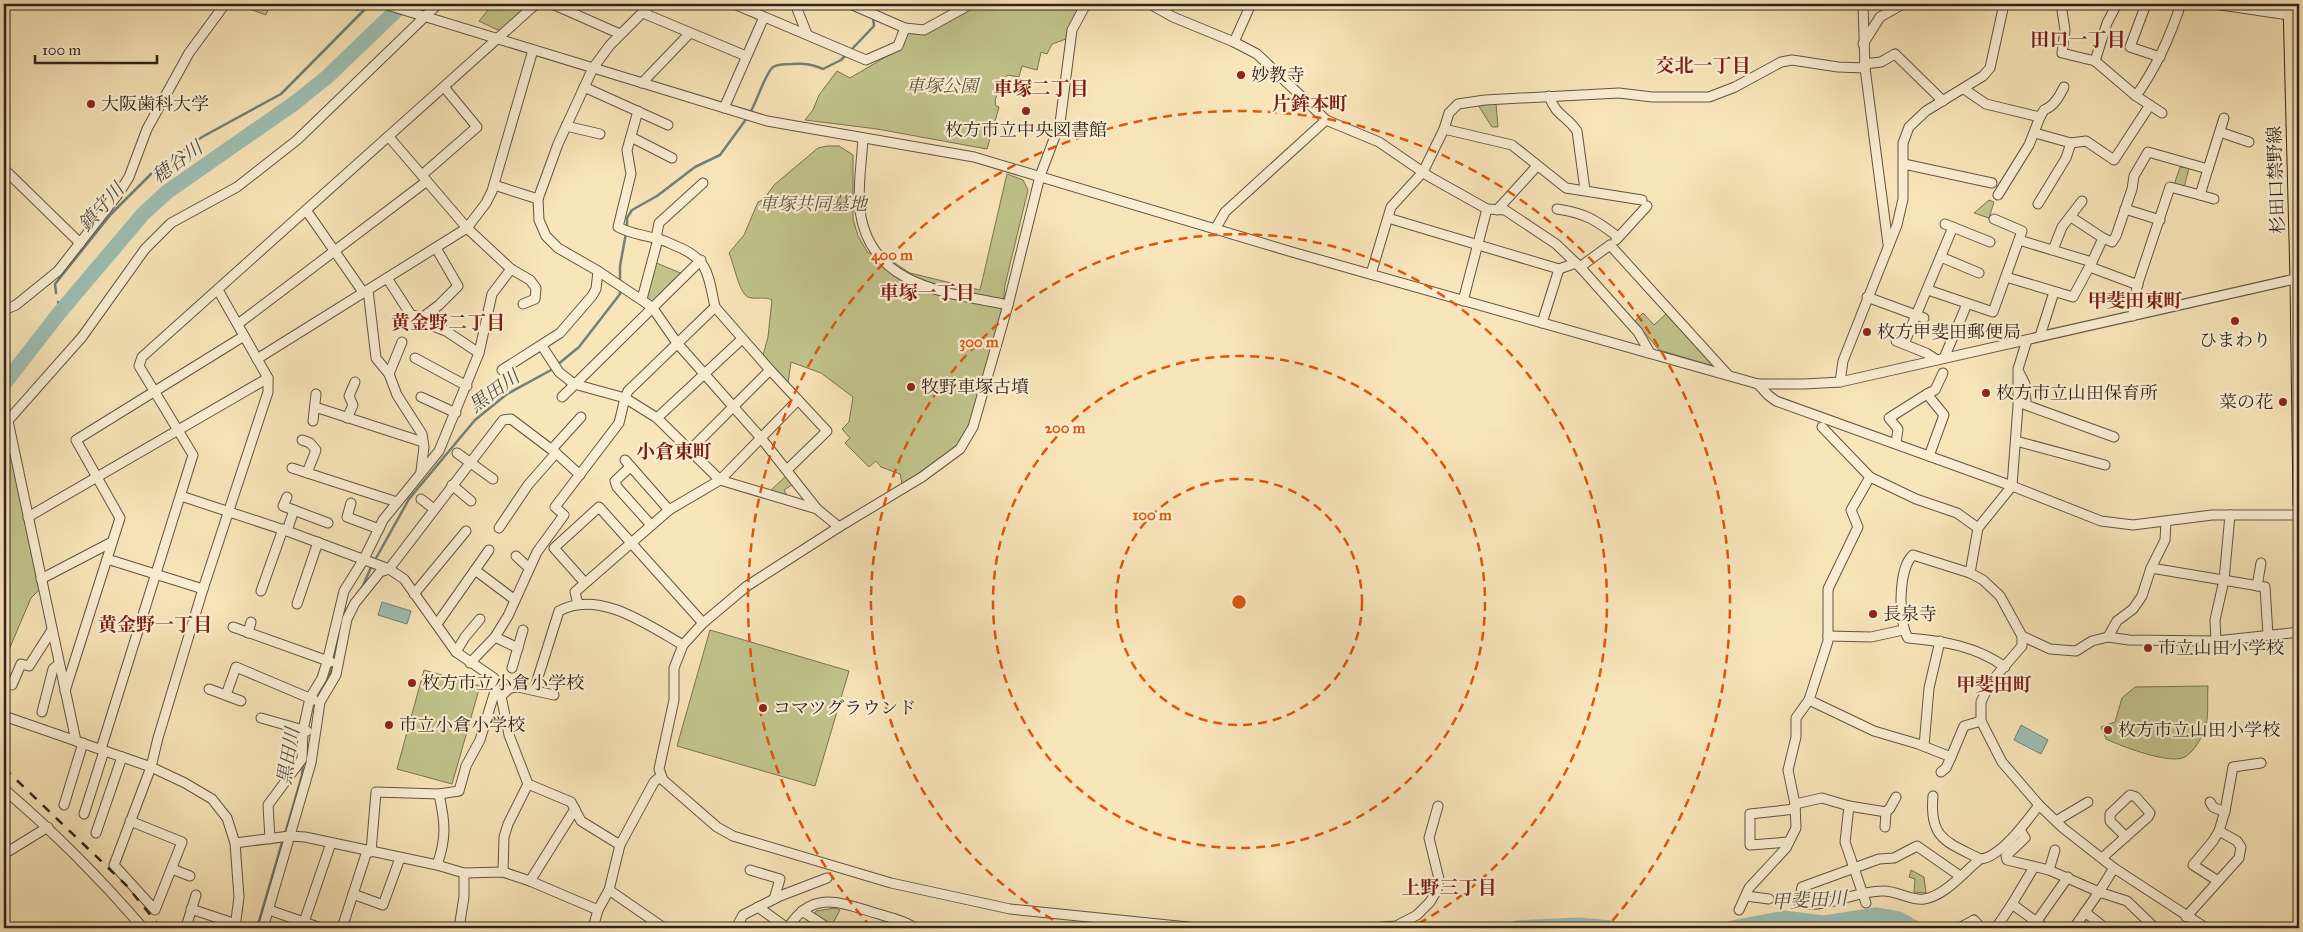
<svg xmlns="http://www.w3.org/2000/svg" width="2303" height="932" viewBox="0 0 2303 932" font-family="'IM FELL Great Primer','Noto Serif JP',serif">
<style>
.green{fill:#c2c38c;stroke:#797354}
.water{fill:#9dbfb3;stroke:#718177}
.lines{fill:none;stroke-linecap:round;stroke-linejoin:round}
.stream{stroke:#718177;stroke-width:2.5}
.river{stroke:#9dbfb3;stroke-width:15}
.minor-casing{stroke:#625444;stroke-width:11}
.major-casing{stroke:#30231d;stroke-width:13}
.minor{stroke:#faeed2;stroke-width:9}
.major{stroke:#f8e5b9;stroke-width:11}
.rail{stroke:#30231d;stroke-width:2.5;stroke-dasharray:9 9;stroke-linecap:butt}
.ring{fill:none;stroke:#df560d;stroke-width:2.5;stroke-dasharray:9 6}
.poi-dot{fill:#8f2418;stroke:#faeed2;stroke-width:2}
.labels{text-anchor:middle;dominant-baseline:central;stroke-width:4.5;stroke-linejoin:round;paint-order:stroke}
.poi-label{font-size:18px;fill:#30231d;stroke:#faeed2;text-anchor:start}
.park-label{font-size:18px;font-style:italic;fill:#5c533e;stroke:#faeed2}
.street-label{font-size:18px;fill:#30231d;stroke:#faeed2}
.neighbourhood-label{font-size:19px;font-weight:bold;fill:#7a1f14;stroke:#faeed2}
.water-label{font-size:19px;font-style:italic;fill:#51524a;stroke:#faeed2}
.centre{fill:#df560d;stroke:#faeed2;stroke-width:2.5}
.ring-label{font-size:15px;text-anchor:middle;font-weight:bold;fill:#df560d;stroke:#faeed2;stroke-width:4.5;stroke-linejoin:round;paint-order:stroke}
</style>
<rect width="100%" height="100%" fill="#f8e5b9"/>
<filter id="stains"><feTurbulence type="fractalNoise" baseFrequency=".004" numOctaves="4"/><feColorMatrix values="0 0 0 0 .2 0 0 0 0 .09 0 0 0 0 .02 0 0 0 .5 -.17"/></filter>
<radialGradient id="worn" r=".72"><stop offset=".6" stop-color="#630" stop-opacity="0"/><stop offset="1" stop-color="#630" stop-opacity=".3"/></radialGradient>
<!-- green -->
<g class="green">
<polygon points="235,4 270,4 266,15"/>
<polygon points="493,4 529,4 500,31 479,21"/>
<polygon points="977,4 1081,4 1070,24 1066,39 1052,44 1047,54 1041,52 1037,70 1022,66 1019,77 1008,75 1002,79 995,101 996,106 999,107 987,149 877,129 805,120 813,110 819,95 837,71 850,78 901,48 909,29 925,35"/>
<polygon points="1496,104 1498,127 1492,127 1478,105"/>
<path d="M827,146H839L853,155V219L858,236L868,253H879L910,273L980,290L1007,174L1023,180L1028,190L1005,285L1001,323L967,436L960,449L903,488L900,474L881,467L876,461L869,467L845,443L850,438L842,429L849,422L853,397L821,373L791,362L788,383L763,355L768,337L772,300C765,296 756,300 748,297C739,293 734,264 729,253L744,235L758,202L764,199L774,185L818,148Z"/>
<polygon points="2180,167 2189,168 2184,188 2174,185"/>
<polygon points="1989,200 1994,202 1989,218 1974,213"/>
<polygon points="654,262 683,274 652,304 645,297"/>
<polygon points="1643,313 1654,325 1666,314 1713,366 1659,350 1635,321"/>
<polygon points="6,430 39,590 31,598 8,652 4,657 4,433"/>
<polygon points="787,475 793,484 784,490 788,497 769,492"/>
<polygon points="710,630 849,671 815,786 677,746"/>
<polygon points="424,670 480,686 452,784 397,769"/>
<path d="M2208,686C2207,698 2209,713 2206,725C2203,736 2195,751 2185,757C2170,765 2121,746 2106,739L2101,727L2115,722L2122,698L2135,687Z"/>
<polygon points="1911,870 1924,877 1926,893 1914,892 1915,879 1909,877"/>
<polygon points="835,908 840,910 832,925 814,915 816,911"/>
</g>
<!-- water -->
<g class="water">
<polygon points="382,602 411,611 407,624 378,615"/>
<polygon points="2021,725 2048,740 2041,754 2014,740"/>
</g>
<g class="lines">
<!-- stream -->
<g class="stream">
<polyline points="873,12 875,4"/>
<polyline points="851,50 874,26 873,17"/>
<path d="M750,113C756,103 766,72 773,67C778,64 786,64 792,64C804,63 811,64 823,69L841,60L847,54"/>
<polyline points="627,228 627,218 632,210 657,196 695,167 720,155 747,118"/>
<polyline points="620,282 620,266 626,233"/>
<polyline points="56,293 55,284 111,214 152,173 202,137 281,94 370,4"/>
<polyline points="58,302 60,312"/>
<polyline points="557,365 579,347 620,294 620,287"/>
<polyline points="375,560 409,499 475,420 507,394 553,369"/>
<polyline points="362,588 372,565"/>
<polyline points="326,679 331,672 343,614 349,606"/>
<polyline points="285,834 302,775 303,762"/>
<polyline points="257,928 283,839"/>
</g>
<!-- river -->
<g class="river">
<polyline points="4,384 60,312 143,214 167,192 296,102 327,77 403,4"/>
<polyline points="1516,928 1579,925 1611,928"/>
<polyline points="1732,928 1784,918 1824,923 1876,915 1899,919 1915,928"/>
</g>
<!-- minor casing -->
<g class="minor-casing">
<g id="minor">
<polyline points="384,4 767,121 974,157 1292,252 1758,384 1804,384 1840,382 2299,278"/>
<polyline points="552,4 620,34"/>
<polyline points="651,4 610,45 593,68 558,144 538,199 539,220 546,236 558,248 598,271 652,307 677,343 761,438 817,509 839,527"/>
<polyline points="734,4 866,60 898,46 905,28 924,30 971,4"/>
<polyline points="795,4 807,34"/>
<polyline points="850,4 905,28"/>
<polyline points="1086,4 1072,30 1060,123 1040,176 1008,305 973,427 960,449 922,477 839,527 747,586 703,623 683,645 674,668 674,700 659,769 663,780 717,827 733,836 891,883 1010,909 1198,928"/>
<polyline points="1150,4 1173,17 1234,42 1257,54 1326,120 1379,142 1430,177 1487,209 1505,210 1556,244 1580,267 1638,332 1650,353"/>
<polyline points="1863,4 1865,68 1888,244"/>
<polyline points="2061,4 2065,30 2062,53 2095,61"/>
<polyline points="2117,4 2107,23 2095,61 2136,96 2162,113"/>
<polyline points="2146,4 2130,47 2160,57"/>
<polyline points="2214,4 2289,15"/>
<polyline points="357,5 359,4"/>
<polyline points="643,13 746,56"/>
<polyline points="1234,42 1251,4"/>
<polyline points="1863,44 1880,17 1903,4"/>
<polyline points="1864,64 1881,62 1895,54 1943,101"/>
<polyline points="642,83 689,34"/>
<polyline points="584,87 668,125"/>
<polyline points="1964,89 1986,104 2040,117 2029,145 1998,195"/>
<path d="M1549,96C1556,116 1566,115 1577,131L1585,190"/>
<path d="M2136,96C2157,66 2169,39 2181,4"/>
<polyline points="724,108 764,17"/>
<path d="M2040,117L2044,110C2054,106 2059,97 2064,87"/>
<polyline points="566,126 600,134"/>
<polyline points="1444,129 1512,145 1566,188 1642,200"/>
<polyline points="2220,132 2249,142"/>
<polyline points="2035,133 2071,143 2086,141 2114,160 2150,105"/>
<polyline points="389,137 467,228 511,269 530,280 536,288 535,299 523,304"/>
<polyline points="631,137 672,158"/>
<path d="M863,138C862,160 857,189 860,211C871,288 947,292 1008,305"/>
<polyline points="1904,164 1992,183"/>
<polyline points="4,169 80,243"/>
<polyline points="2208,169 2224,118"/>
<polyline points="422,175 477,127 444,87"/>
<polyline points="494,185 538,199"/>
<polyline points="2200,195 2214,199"/>
<polyline points="2038,204 2066,158 2071,143"/>
<path d="M1557,209C1585,213 1596,220 1618,237"/>
<polyline points="2125,209 2160,220"/>
<polyline points="306,210 363,292"/>
<polyline points="1497,210 1537,166"/>
<polyline points="2071,217 2103,238"/>
<polyline points="1388,218 1559,269 1576,263"/>
<polyline points="1945,224 1990,242"/>
<polyline points="1216,228 1225,212 1326,120"/>
<polyline points="656,238 659,223 703,183"/>
<polyline points="1616,240 1647,206"/>
<polyline points="2053,250 2062,227 2082,201"/>
<polyline points="1941,257 1979,273"/>
<polyline points="2092,262 2103,238 2112,242 2116,236 2132,189 2134,176 2148,152 2208,169 2200,195 2170,187 2137,286 2133,316"/>
<polyline points="1580,267 1610,245 1728,375"/>
<polyline points="2090,267 2138,285"/>
<polyline points="1371,274 1391,207 1423,172 1444,129 1449,113 1458,104 1485,100 1619,93 1652,97 1709,97 1735,87 1781,62 1792,60 1838,67 1865,68"/>
<polyline points="2006,277 2073,297 2092,262 2019,240"/>
<polyline points="387,278 411,315 423,317 439,305 458,286 436,248"/>
<polyline points="368,290 376,358 389,374 397,395 422,434 424,447 421,471"/>
<polyline points="1928,290 1993,312 2022,231 1994,219"/>
<polyline points="1867,297 1924,318"/>
<polyline points="642,299 658,239"/>
<polyline points="1463,301 1487,209"/>
<polyline points="715,307 770,370 827,431 788,469"/>
<polyline points="4,310 16,305 58,271 119,193 129,177 147,129 189,53 225,4"/>
<polyline points="423,317 430,325 446,331 479,353"/>
<polyline points="1542,323 1559,269"/>
<polyline points="238,324 427,181"/>
<polyline points="2040,336 2054,292"/>
<polyline points="1896,341 1926,353 1937,360"/>
<polyline points="1904,344 1953,227"/>
<polyline points="542,346 559,372 574,384 625,398 657,418 720,480 817,509"/>
<polyline points="415,358 467,386"/>
<polyline points="1944,358 1967,304"/>
<polyline points="257,359 467,228 486,203 492,191 533,50"/>
<polyline points="502,370 560,333 592,296 596,289 598,271"/>
<polyline points="2019,372 2025,384 2026,405 2114,437"/>
<polyline points="389,374 402,342"/>
<polyline points="1840,382 1843,361 1897,225 1903,199 1903,143 1909,127 1926,111 1983,76 1990,68 2004,4"/>
<polyline points="1758,384 1768,395 1776,401 2012,486 2101,521 2133,525 2212,515 2299,515"/>
<polyline points="1927,394 1935,390 1943,373"/>
<polyline points="421,397 456,413"/>
<polyline points="562,397 701,260"/>
<polyline points="315,407 423,442"/>
<polyline points="4,413 8,421 76,741"/>
<polyline points="347,418 353,405 349,396 355,382"/>
<polyline points="657,418 742,339"/>
<polyline points="313,421 316,394"/>
<polyline points="4,425 82,337 145,249 171,223 237,187 297,140 438,4"/>
<polyline points="1822,427 1870,477 1916,499 1957,513 1978,528"/>
<polyline points="302,440 310,443 316,450 307,473"/>
<polyline points="2016,441 2105,465"/>
<polyline points="1896,443 1898,429 1889,418 1927,394 1944,415 1929,456"/>
<polyline points="552,449 581,417"/>
<polyline points="690,450 770,370"/>
<polyline points="457,453 493,479"/>
<polyline points="625,460 669,510"/>
<polyline points="630,467 615,481 617,487 651,525"/>
<polyline points="292,468 397,502"/>
<polyline points="1870,477 1851,510 1858,527 1828,589 1828,641 1809,700 1874,731 1918,744 1951,757 1964,726 1981,721"/>
<polyline points="452,485 471,501"/>
<polyline points="181,496 287,531 389,569 404,579 456,652 494,678 495,691 480,740 466,766 459,791 439,794 376,792 371,852"/>
<polyline points="287,497 283,506 328,523"/>
<polyline points="421,499 434,509"/>
<polyline points="351,503 347,517 379,529"/>
<polyline points="28,517 268,378"/>
<polyline points="499,528 528,485 556,453"/>
<polyline points="287,531 294,510"/>
<polyline points="516,556 529,568"/>
<polyline points="107,559 203,589"/>
<polyline points="2151,568 2265,587 2268,635"/>
<polyline points="475,570 515,600"/>
<polyline points="1970,573 1978,528 2012,486 2018,406 2018,369 2027,340"/>
<polyline points="41,579 112,542"/>
<polyline points="585,583 554,548 599,507 703,623"/>
<polyline points="2257,586 2261,563"/>
<polyline points="261,591 283,529"/>
<polyline points="414,594 466,531"/>
<polyline points="297,604 318,542"/>
<polyline points="578,604 575,592 669,510 720,480 798,400"/>
<polyline points="437,624 489,550"/>
<polyline points="233,627 331,662"/>
<polyline points="248,633 251,622"/>
<polyline points="1828,636 1871,637 1903,630"/>
<polyline points="2022,636 2050,649 2076,651 2092,641 2108,637 2129,640 2216,641 2299,632"/>
<polyline points="495,637 518,648"/>
<polyline points="2108,637 2117,621 2133,609 2142,596 2151,568 2165,540 2166,522"/>
<polyline points="2216,641 2215,620 2224,580 2230,515"/>
<polyline points="456,652 465,637 480,619"/>
<path d="M470,663L495,637L508,616L537,552L564,515L555,507L619,423L625,398L628,391L715,307C708,275 709,259 676,246C669,243 662,239 654,238C640,234 631,234 618,227L631,174L627,150L638,111"/>
<path d="M2005,667C1976,646 1943,641 1908,638C1898,622 1898,568 1913,555L1970,573L1983,580L2000,596L2022,636V646L1990,683L1981,702V721L2002,762L2039,805L2063,828L2114,868L2206,928"/>
<polyline points="512,668 523,630"/>
<polyline points="12,685 21,664 29,666 52,630"/>
<polyline points="209,689 241,701"/>
<path d="M534,690L559,611C599,589 648,625 683,645"/>
<polyline points="65,691 120,518 76,440 244,336"/>
<polyline points="495,691 501,696 509,735 528,784 571,802 581,821 620,845"/>
<polyline points="226,695 236,667 314,700"/>
<polyline points="501,696 510,688 518,687 554,695"/>
<polyline points="1809,700 1796,718 1796,737 1788,770 1795,804 1822,798 1849,806 1845,842 1866,903"/>
<polyline points="42,712 53,669 59,664"/>
<polyline points="4,716 151,767 185,783 212,799 227,818 235,843 239,897 235,928"/>
<polyline points="261,718 307,731"/>
<polyline points="1924,746 1929,688 1940,641"/>
<polyline points="101,749 193,455 139,366 142,357 536,4"/>
<polyline points="1941,772 1946,768 1951,757"/>
<path d="M4,789C54,832 100,878 143,928"/>
<path d="M1933,796C1929,839 1947,842 1980,859"/>
<polyline points="2210,802 2213,807 2225,812"/>
<polyline points="64,805 83,743"/>
<polyline points="1849,806 1886,812 1890,808 1896,797"/>
<polyline points="84,814 104,751"/>
<polyline points="130,821 182,842 155,910 114,865 151,767 158,738 203,589 268,392 268,378 218,290"/>
<polyline points="2056,821 2088,802"/>
<polyline points="1885,827 1886,812"/>
<polyline points="2020,830 2025,838 2006,856 2007,860 2049,870 2099,892 2074,928"/>
<polyline points="96,833 122,757"/>
<polyline points="270,839 268,805 302,759 303,730 310,698 322,678 327,662 344,591 364,559 383,520 439,451 479,353 492,294 511,269"/>
<polyline points="1789,842 1750,845 1750,814 1795,809"/>
<polyline points="235,843 290,836 305,837 437,865 464,873 503,872 530,881 598,910"/>
<polyline points="4,854 48,827"/>
<polyline points="2102,858 2148,817 2150,813 2136,797 2130,795 2110,814 2110,821 2126,837"/>
<path d="M437,865C447,837 445,822 439,794"/>
<polyline points="2034,867 2012,904 2045,928"/>
<polyline points="2114,868 2099,892 2127,901 2155,928"/>
<polyline points="172,869 190,876"/>
<polyline points="750,870 780,879 774,899"/>
<polyline points="2049,870 2055,850"/>
<polyline points="503,872 504,837 508,824 528,784"/>
<path d="M1960,876L1917,846L1894,858L1879,859L1802,887L1799,903C1827,909 1854,891 1882,891C1896,890 1911,901 1924,899C1945,896 1964,872 1980,859C2000,858 2027,821 2039,805"/>
<polyline points="530,881 575,809"/>
<polyline points="2218,881 2193,865 2213,841 2219,831"/>
<polyline points="609,890 664,928"/>
<polyline points="353,894 383,905 400,858"/>
<polyline points="1746,896 1769,899"/>
<polyline points="758,907 787,928"/>
<polyline points="191,909 236,924"/>
<polyline points="269,910 321,928"/>
<polyline points="1739,910 1749,888 1786,848 1796,828 1795,804"/>
<polyline points="802,911 828,928"/>
<polyline points="2085,912 2105,928"/>
<polyline points="2186,917 2239,858 2241,847 2237,841 2219,831 2225,811 2233,767 2261,763"/>
<polyline points="187,924 196,895"/>
<polyline points="263,928 311,763 320,702 336,675 347,619 355,603 380,572 389,569 503,420 511,419 556,453 580,475"/>
<polyline points="302,928 331,843"/>
<polyline points="342,928 367,851"/>
<polyline points="459,928 464,897 464,873"/>
<polyline points="593,928 598,910 609,890 620,845 654,782 661,776"/>
<polyline points="736,928 743,915 780,896 827,878"/>
<path d="M788,928C812,890 839,902 875,913C888,917 904,920 915,928"/>
<polyline points="1370,928 1396,926 1417,915 1430,902 1437,890 1439,879 1429,838 1438,806"/>
<polyline points="1959,928 1974,920 1981,928"/>
<polyline points="1996,928 2012,904"/>
<polyline points="2032,928 2068,877"/>
</g>
</g>
<!-- major casing -->
<g class="major-casing">
<polyline id="major" points="2289,4 2296,279 2299,505"/>
</g>
<!-- minor -->
<use href="#minor" class="minor"/>
<!-- major -->
<use href="#major" class="major"/>
<!-- rail -->
<polyline class="rail" points="4,768 126,885 161,928"/>
</g>
<!-- distance rings -->
<g class="ring">
<circle cx="1239" cy="602" r="123"/>
<circle cx="1239" cy="602" r="246"/>
<path d="M1066 927A368 368 0 1 1 1412 927"/>
<path d="M871 927A491 491 0 1 1 1607 927"/>
</g>
<!-- markers -->
<g class="poi-dot">
<circle cx="1241" cy="75" r="5"/>
<circle cx="91" cy="104" r="5"/>
<circle cx="1026" cy="111" r="5"/>
<circle cx="2235" cy="321" r="5"/>
<circle cx="1867" cy="332" r="5"/>
<circle cx="911" cy="387" r="5"/>
<circle cx="1986" cy="393" r="5"/>
<circle cx="2283" cy="402" r="5"/>
<circle cx="1873" cy="614" r="5"/>
<circle cx="2148" cy="648" r="5"/>
<circle cx="412" cy="683" r="5"/>
<circle cx="763" cy="708" r="5"/>
<circle cx="389" cy="725" r="5"/>
<circle cx="2108" cy="730" r="5"/>
</g>
<g class="labels">
<!-- poi labels -->
<g class="poi-label">
<text x="1251" y="75">妙教寺</text>
<text x="101" y="104">大阪歯科大学</text>
<text x="1026" y="130" text-anchor="middle">枚方市立中央図書館</text>
<text x="1877" y="332">枚方甲斐田郵便局</text>
<text x="2235" y="340" text-anchor="middle">ひまわり</text>
<text x="921" y="387">牧野車塚古墳</text>
<text x="1996" y="393">枚方市立山田保育所</text>
<text x="2273" y="402" text-anchor="end">菜の花</text>
<text x="1883" y="614">長泉寺</text>
<text x="2158" y="648">市立山田小学校</text>
<text x="422" y="683">枚方市立小倉小学校</text>
<text x="773" y="708">コマツグラウンド</text>
<text x="399" y="725">市立小倉小学校</text>
<text x="2118" y="730">枚方市立山田小学校</text>
</g>
<!-- park labels -->
<g class="park-label">
<text x="942" y="86">車塚公園</text>
<text x="813" y="204">車塚共同墓地</text>
</g>
<!-- street labels -->
<g class="street-label">
<text transform="translate(2276 180) rotate(-92)">杉田口禁野線</text>
</g>
<!-- neighbourhood labels -->
<g class="neighbourhood-label">
<text x="2078" y="39">田口一丁目</text>
<text x="1703" y="65">交北一丁目</text>
<text x="1041" y="88">車塚二丁目</text>
<text x="1310" y="103">片鉾本町</text>
<text x="927" y="292">車塚一丁目</text>
<text x="2135" y="300">甲斐田東町</text>
<text x="448" y="322">黄金野二丁目</text>
<text x="674" y="451">小倉東町</text>
<text x="155" y="624">黄金野一丁目</text>
<text x="1994" y="684">甲斐田町</text>
<text x="1449" y="887">上野三丁目</text>
</g>
<!-- water labels -->
<g class="water-label">
<text transform="translate(177 162) rotate(-36)">穂谷川</text>
<text transform="translate(101 207) rotate(-48)">鎮守川</text>
<text transform="translate(494 391) rotate(-36)">黒田川</text>
<text transform="translate(288 756) rotate(-81)">黒田川</text>
<text transform="translate(1809 900) rotate(-3)">甲斐田川</text>
</g>
</g>
<circle cx="1239" cy="602" r="8" class="centre"/>
<g class="ring-label">
<text x="892" y="260">400 m</text>
<text x="979" y="347">300 m</text>
<text x="1065" y="433">200 m</text>
<text x="1152" y="520">100 m</text>
</g>
<!-- margin -->
<rect width="2303" height="932" fill="none" stroke="#f8e5b9" stroke-width="20"/>
<rect x="5" y="5" width="2293" height="922" fill="none" stroke="#30231d" stroke-width="2.5"/>
<rect x="10" y="10" width="2283" height="912" fill="none" stroke="#30231d"/>
<!-- scale -->
<path d="M35 55v8h122v-8" fill="none" stroke="#30231d" stroke-width="2.5"/>
<text x="42" y="55" font-size="15" fill="#30231d" stroke="#faeed2" stroke-width="4" paint-order="stroke">100 m</text>
<rect width="100%" height="100%" filter="url(#stains)"/>
<rect width="100%" height="100%" fill="url(#worn)"/>
</svg>
